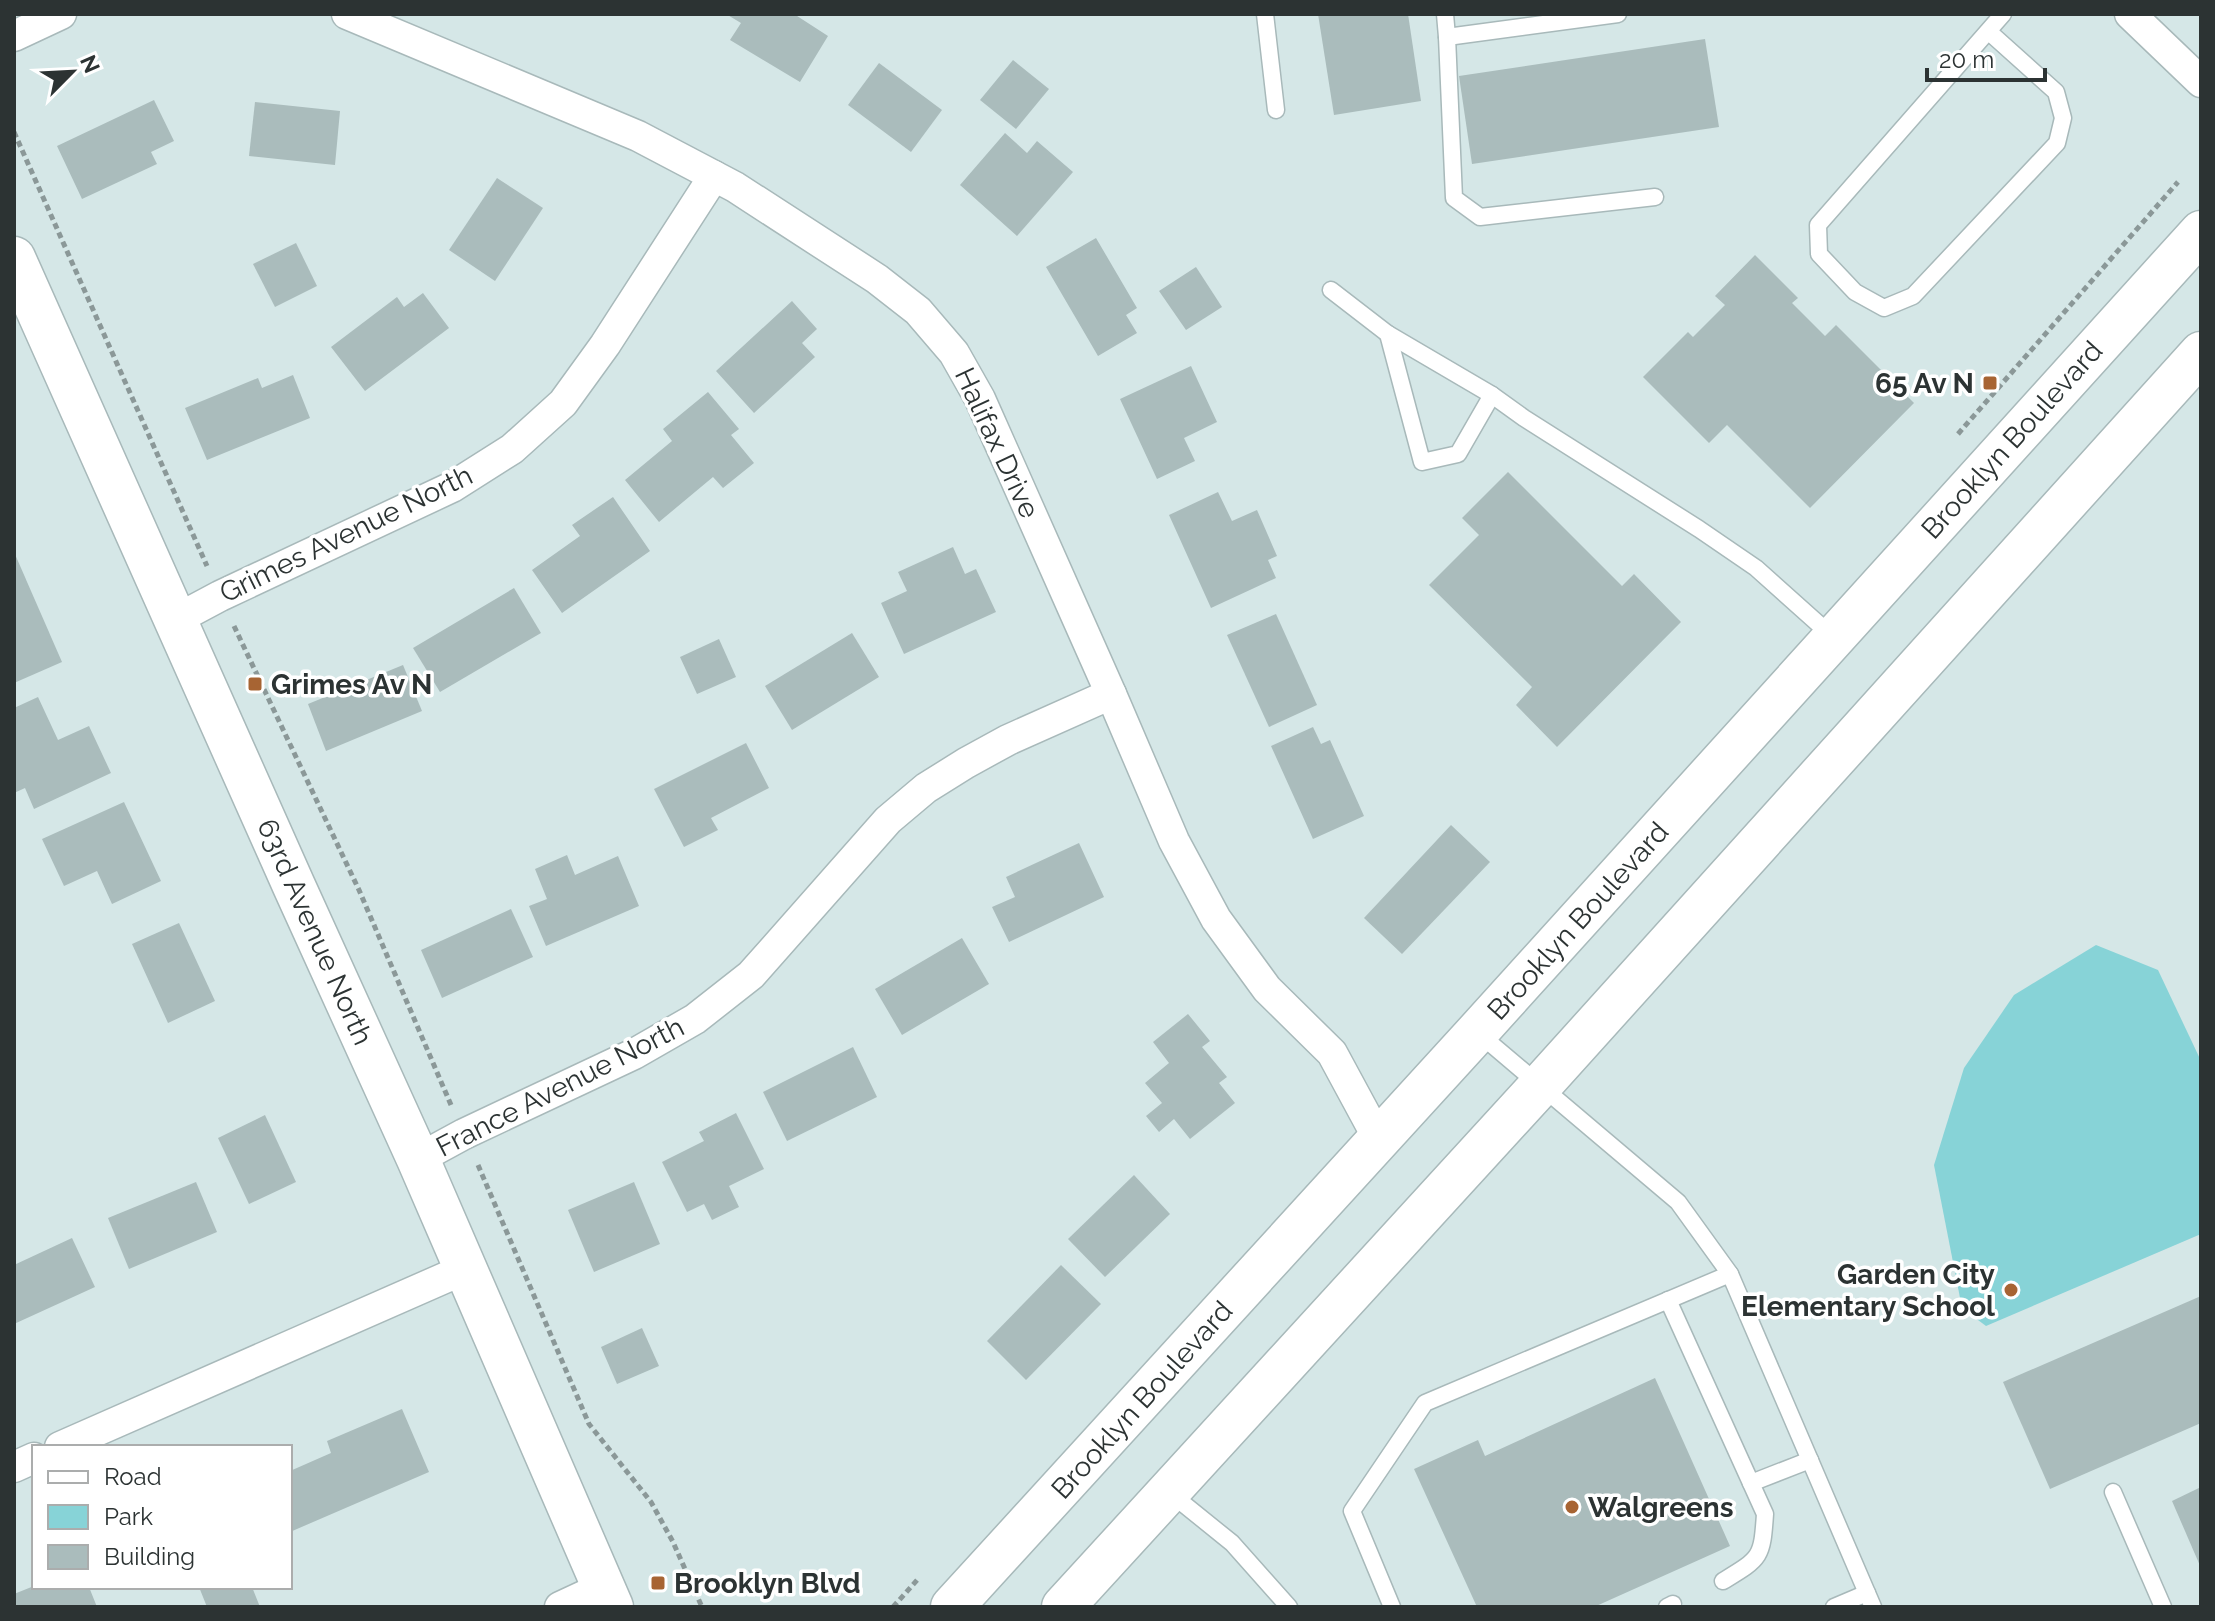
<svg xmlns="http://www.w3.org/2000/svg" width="2215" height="1621" viewBox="0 0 2215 1621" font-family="Raleway,sans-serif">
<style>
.green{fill:#87d3d7}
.building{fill:#aabcbc}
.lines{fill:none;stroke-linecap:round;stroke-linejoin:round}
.lane-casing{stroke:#a8b9ba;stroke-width:19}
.street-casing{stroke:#a8b9ba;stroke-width:33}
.secondary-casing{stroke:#a8b9ba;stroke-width:45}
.path{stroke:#8b9898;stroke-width:5;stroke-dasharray:6 4;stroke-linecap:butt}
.lane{stroke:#fff;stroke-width:16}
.street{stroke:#fff;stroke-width:30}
.secondary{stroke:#fff;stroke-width:42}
.poi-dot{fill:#a76433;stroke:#fff;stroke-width:3}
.labels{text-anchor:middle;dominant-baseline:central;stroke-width:7;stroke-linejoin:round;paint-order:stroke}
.poi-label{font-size:28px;font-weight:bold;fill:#2c3333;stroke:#fff;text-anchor:start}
.street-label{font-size:28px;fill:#2c3333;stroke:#fff}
</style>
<rect width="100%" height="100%" fill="#d5e7e7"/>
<!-- green -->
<polygon class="green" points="2096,945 2158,970 2201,1061 2201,1234 1986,1326 1962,1308 1934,1165 1964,1068 2014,995"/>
<!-- building -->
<g class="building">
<polygon points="726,14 794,14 828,36 800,82 730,40 741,23"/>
<polygon points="1318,14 1408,14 1421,101 1334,115"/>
<polygon points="1705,39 1719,127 1472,164 1459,76"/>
<polygon points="1013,60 1049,89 1016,129 980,100"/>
<polygon points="879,63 942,110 911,152 848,105"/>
<polygon points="154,100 174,141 151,152 157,164 82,199 57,146"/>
<polygon points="255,102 340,111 335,165 249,156"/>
<polygon points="1005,133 1027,153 1037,141 1073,172 1017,236 960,185"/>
<polygon points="497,178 543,208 495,281 449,250"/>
<polygon points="1096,238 1137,308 1126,315 1137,333 1098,356 1046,267"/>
<polygon points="296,243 317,286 275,307 253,264"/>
<polygon points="1755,255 1798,298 1792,303 1825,336 1836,325 1914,403 1810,508 1727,425 1709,443 1643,377 1688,332 1693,337 1725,305 1715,296"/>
<polygon points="1196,267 1222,307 1186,330 1159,291"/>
<polygon points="423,293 449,328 365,391 331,347 397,297 404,307"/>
<polygon points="792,301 817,329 802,343 815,357 754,413 716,371"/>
<polygon points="1191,366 1217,422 1184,438 1195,461 1157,479 1120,399"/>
<polygon points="293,375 310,418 207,460 185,408 258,378 262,388"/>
<polygon points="708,392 739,429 731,435 754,463 723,488 713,477 659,522 625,480 672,441 663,429"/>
<polygon points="1508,472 1622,586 1634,574 1681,622 1557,747 1516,705 1532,687 1429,585 1479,535 1462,518"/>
<polygon points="1218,492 1232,521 1257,510 1277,556 1268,560 1276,578 1211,608 1169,515"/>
<polygon points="613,497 650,551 562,613 532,570 580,536 572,525"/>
<polygon points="953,547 965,574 976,569 996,612 904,654 881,603 907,591 898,572"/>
<polygon points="14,552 62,662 14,683"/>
<polygon points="514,588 541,633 440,692 413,648"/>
<polygon points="1276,614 1317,705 1269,727 1227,635"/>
<polygon points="852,633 879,677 792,730 765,686"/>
<polygon points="719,639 736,677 697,694 680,657"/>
<polygon points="403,665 422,711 326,751 308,704"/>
<polygon points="38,697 58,740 89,726 111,773 34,809 25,788 14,793 14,708"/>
<polygon points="1313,727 1321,744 1330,740 1364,816 1313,839 1271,746"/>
<polygon points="746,743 769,788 711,818 718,830 684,847 654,789"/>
<polygon points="124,802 161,881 112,904 97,871 64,886 42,839"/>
<polygon points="1451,825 1490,862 1402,954 1364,918"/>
<polygon points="1079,843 1104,897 1009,942 992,907 1015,897 1006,877"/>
<polygon points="567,855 575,875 618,856 639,906 546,946 529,906 547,899 535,869"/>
<polygon points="511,909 533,957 442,998 421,950"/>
<polygon points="179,923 215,1001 168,1023 132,944"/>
<polygon points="962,938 989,984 902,1035 875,989"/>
<polygon points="1188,1014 1210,1041 1202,1047 1227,1077 1219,1083 1235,1103 1190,1139 1174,1119 1159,1132 1146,1116 1162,1103 1145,1083 1169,1063 1153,1042"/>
<polygon points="853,1047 877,1097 787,1141 763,1092"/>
<polygon points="736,1113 764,1169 729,1186 739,1207 712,1220 704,1204 687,1212 662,1162 704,1141 699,1132"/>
<polygon points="265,1115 296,1182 249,1204 218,1138"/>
<polygon points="1134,1175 1170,1214 1105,1277 1068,1239"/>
<polygon points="196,1182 217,1232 129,1269 108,1218"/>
<polygon points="634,1182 660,1244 594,1272 568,1210"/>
<polygon points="72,1238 95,1287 14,1324 14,1265"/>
<polygon points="1061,1265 1101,1304 1026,1380 987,1341"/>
<polygon points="2201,1296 2201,1423 2050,1489 2003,1382"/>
<polygon points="642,1328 659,1366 617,1384 601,1347"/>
<polygon points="1655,1378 1730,1546 1594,1607 1477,1607 1414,1469 1478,1440 1485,1456"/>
<polygon points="402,1409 429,1472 290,1532 290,1471 331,1453 327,1441"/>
<polygon points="2201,1487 2201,1568 2172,1501"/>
<polygon points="34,1586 89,1587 97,1607 14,1607 14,1594"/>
<polygon points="199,1587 252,1587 260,1607 207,1607"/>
</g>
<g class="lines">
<!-- lane casing -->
<g class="lane-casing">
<g id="lane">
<polyline points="1265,14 1276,110"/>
<polyline points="1445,14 1447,37 1618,14"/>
<polyline points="1988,31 2056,92 2063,118 2057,143 1913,296 1884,308 1855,292 1819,254 1818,225 2003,14"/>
<polyline points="1447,37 1454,198 1480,217 1655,197"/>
<polyline points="1331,290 1388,334 1492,395 1524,418 1699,529 1756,568 1832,636"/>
<polyline points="1388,334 1422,462 1458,454 1492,395"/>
<polyline points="1477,1032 1678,1202 1730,1274 1873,1607"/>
<path d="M1668,1300L1765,1514C1762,1558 1761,1558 1723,1581"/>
<polyline points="1751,1483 1810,1460"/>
<polyline points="2113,1492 2163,1607"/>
<polyline points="1170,1493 1232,1543 1289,1607"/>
<polyline points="1392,1607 1352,1511 1425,1403 1730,1274"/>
<polyline points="1667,1607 1673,1604"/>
<polyline points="1834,1607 1867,1593"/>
</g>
</g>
<!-- street casing -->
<g class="street-casing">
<g id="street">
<polyline points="347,14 638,136 735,187 877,279 918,311 954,353 980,399 1111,694 1174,841 1216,919 1267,989 1332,1053 1379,1140"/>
<polyline points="2130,14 2201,82"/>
<polyline points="14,36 61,14"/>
<polyline points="175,620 220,596 452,487 512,449 563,403 605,345 714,176"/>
<polyline points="418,1159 464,1134 634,1054 695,1019 751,975 888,820 926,788 966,763 1008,740 1111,694"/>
<polyline points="60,1447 465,1269"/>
<polyline points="14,1467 34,1458"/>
<polyline points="560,1607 603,1587"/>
</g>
</g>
<!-- secondary casing -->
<g class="secondary-casing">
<g id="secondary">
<polyline points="14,258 294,886 418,1159 612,1607"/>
<polyline points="952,1607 1477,1032 2201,232"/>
<polyline points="1063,1607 1539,1087 2201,353"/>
</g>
</g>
<!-- path -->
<g class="path">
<polyline points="14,132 207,566"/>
<polyline points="1958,434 2178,182"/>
<polyline points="234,626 359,890 451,1105"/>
<polyline points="478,1165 589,1424 651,1502 673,1542 702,1607"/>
<polyline points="893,1607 919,1578"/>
</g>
<!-- lane -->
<use href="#lane" class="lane"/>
<!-- street -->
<use href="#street" class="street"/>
<!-- secondary -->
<use href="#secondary" class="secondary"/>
</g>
<!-- markers -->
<g class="poi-dot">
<rect x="1982" y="375" width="16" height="16" rx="4"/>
<rect x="247" y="676" width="16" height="16" rx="4"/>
<circle cx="2011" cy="1290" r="8"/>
<circle cx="1572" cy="1507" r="8"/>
<rect x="650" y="1575" width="16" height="16" rx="4"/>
</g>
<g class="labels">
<!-- poi labels -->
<g class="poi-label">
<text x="1974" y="383" text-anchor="end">65 Av N</text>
<text x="271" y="684">Grimes Av N</text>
<text x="1995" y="1274" text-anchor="end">Garden City<tspan x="1995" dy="32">Elementary School</tspan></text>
<text x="1588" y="1507">Walgreens</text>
<text x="674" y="1583">Brooklyn Blvd</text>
</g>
<!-- street labels -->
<g class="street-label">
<text transform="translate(2012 440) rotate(-48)">Brooklyn Boulevard</text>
<text transform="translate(997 443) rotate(65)">Halifax Drive</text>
<text transform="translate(346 534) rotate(-26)">Grimes Avenue North</text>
<text transform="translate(1578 921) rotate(-48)">Brooklyn Boulevard</text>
<text transform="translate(315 932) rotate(66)">63rd Avenue North</text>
<text transform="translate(560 1087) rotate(-27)">France Avenue North</text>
<text transform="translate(1142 1400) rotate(-48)">Brooklyn Boulevard</text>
</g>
</g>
<!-- border -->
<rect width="2215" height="1621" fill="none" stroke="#2c3333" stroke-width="32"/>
<!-- legend -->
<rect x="32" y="1445" width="260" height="144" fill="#ffffff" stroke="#abadad" stroke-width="2"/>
<rect x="48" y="1471" width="40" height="12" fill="#ffffff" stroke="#abadad" stroke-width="2"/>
<text x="104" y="1485" font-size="24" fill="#2c3333">Road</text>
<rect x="48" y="1505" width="40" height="24" fill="#87d3d7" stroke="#abadad" stroke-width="2"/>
<text x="104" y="1525" font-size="24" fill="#2c3333">Park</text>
<rect x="48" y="1545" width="40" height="24" fill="#aabcbc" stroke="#abadad" stroke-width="2"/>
<text x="104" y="1565" font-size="24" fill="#2c3333">Building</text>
<!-- north arrow -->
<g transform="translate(72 72) rotate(66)" stroke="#ffffff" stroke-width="6" paint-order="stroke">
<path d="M0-6L14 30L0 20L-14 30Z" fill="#2c3333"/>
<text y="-12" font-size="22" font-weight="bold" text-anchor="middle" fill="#2c3333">N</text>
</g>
<!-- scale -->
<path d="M1927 68v12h118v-12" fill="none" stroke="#2c3333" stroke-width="4"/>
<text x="1939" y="68" font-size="24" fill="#2c3333" stroke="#ffffff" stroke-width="6" paint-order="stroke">20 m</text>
</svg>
